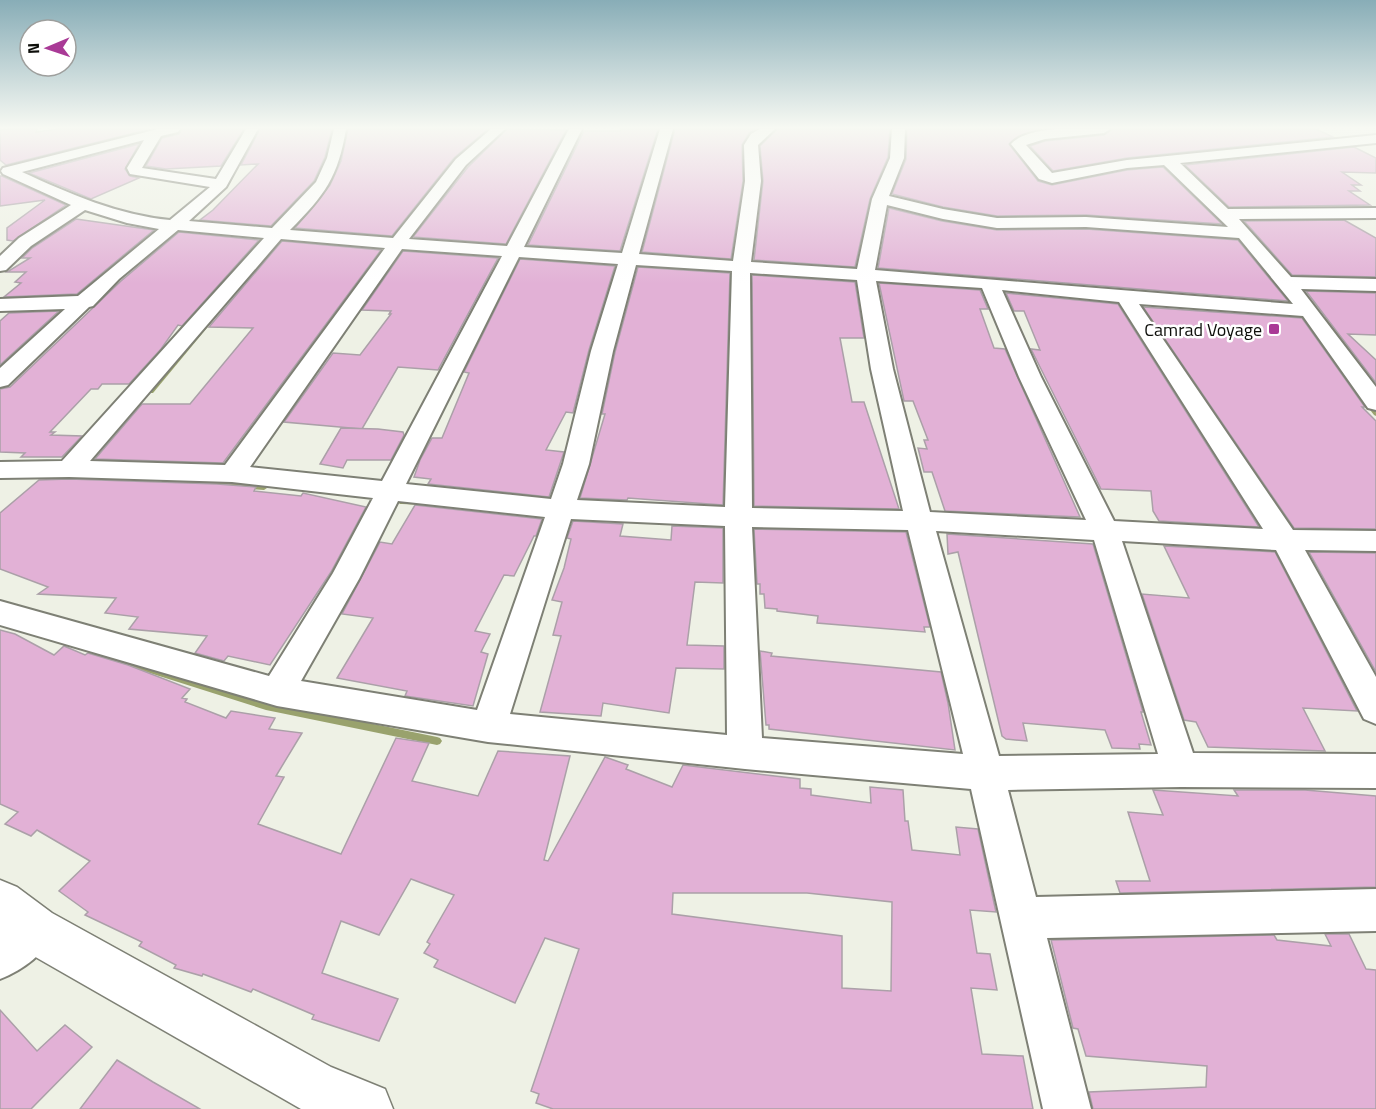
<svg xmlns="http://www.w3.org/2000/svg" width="1376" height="1109" viewBox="0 0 1376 1109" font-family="'Titillium Web',sans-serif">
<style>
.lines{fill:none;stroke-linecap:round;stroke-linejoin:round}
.stream{fill:#99a26d;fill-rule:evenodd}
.building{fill:#e2b1d6;stroke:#aba0a8;stroke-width:1.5;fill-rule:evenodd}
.minor-casing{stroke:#7e8075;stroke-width:4}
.major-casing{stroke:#7e8075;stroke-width:3}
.minor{fill:#fff;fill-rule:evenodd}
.major{fill:#fff;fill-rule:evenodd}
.poi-dot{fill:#a93a96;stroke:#fff;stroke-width:2}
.labels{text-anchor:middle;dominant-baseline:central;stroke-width:5;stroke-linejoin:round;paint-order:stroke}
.far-poi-label{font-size:18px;fill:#0d0e0a;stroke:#fff;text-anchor:end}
</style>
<rect width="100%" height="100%" fill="#eef1e5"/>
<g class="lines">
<!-- stream -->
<g class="stream">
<polygon points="870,214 872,215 863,242 859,243 868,215"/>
<polygon points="259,243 263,244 238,266 234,266 234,264"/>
<polygon points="277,245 281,246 245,284 241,284 241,282"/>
<polygon points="1260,265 1264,265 1339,362 1339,364 1335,364 1260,267"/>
<polygon points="1285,270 1289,270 1296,275 1310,278 1308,279 1293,277 1285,272"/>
<polygon points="613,272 617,273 600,330 595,331 594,330"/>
<polygon points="222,278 226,279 178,337 174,337 174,335"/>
<polygon points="221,304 226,305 153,393 149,393 149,391"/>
<polygon points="1321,317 1325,317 1368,370 1376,375 1376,379 1364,372 1321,319"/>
<path d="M1370,404C1376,406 1376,411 1376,416L1374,415L1367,406Z"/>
<polygon points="162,478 264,486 267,488 264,490 164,482 162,482 161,480"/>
<polygon points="400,500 423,501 427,503 423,505 402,504 400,504 398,502"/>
<polygon points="96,650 266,702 437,737 440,738 442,741 440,744 437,745 266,710 93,655 92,653 93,651"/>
</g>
</g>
<!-- building -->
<g class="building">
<polygon points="11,129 37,129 36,132 58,129 150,129 6,165 0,160 0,130"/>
<polygon points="182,129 244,129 221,166 166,169 146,166 162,138 179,134"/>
<polygon points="260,129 332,129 325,157 314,181 271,226 200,220 213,210 258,164 241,165"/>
<polygon points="348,129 488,129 454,158 392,236 295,228 330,185 341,161"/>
<polygon points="507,129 566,130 506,244 413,237 468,167"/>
<polygon points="622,129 658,129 620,251 528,245 584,131 620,131"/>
<polygon points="675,129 756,129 749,133 742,145 743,181 731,259 642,252"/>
<polygon points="777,129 890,129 888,157 870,199 855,267 754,260 763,181 760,146"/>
<polygon points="907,129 1041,129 1019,136 1009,144 1038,181 1052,185 1127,170 1163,167 1222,224 1086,215 997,216 943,207 892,194 906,159"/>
<polygon points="1112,129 1316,129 1333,137 1127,158 1053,171 1030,146 1045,141 1104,135"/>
<polygon points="139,144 125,169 130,176 139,178 91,199 29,173"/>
<polygon points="1354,147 1376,158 1376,173 1342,172 1361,185 1352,185 1360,191 1349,191 1370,205 1229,207 1185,165"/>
<polygon points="0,176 2,176 66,205 13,241 7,240 7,228 45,200 0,206"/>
<polygon points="889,208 942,221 997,230 1086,229 1238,240 1288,301 878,268"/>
<polygon points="76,219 154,230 77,294 4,297 21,283 15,282 26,272 7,272 30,258 22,258 32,248"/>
<polygon points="1344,220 1376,238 1376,277 1292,275 1244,221"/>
<polygon points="179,232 259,240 182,326 178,325 161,349 129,384 102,384 98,389 91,389 50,432 55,432 51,435 82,436 62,457 21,457 25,453 0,452 0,389 10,387 121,281"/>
<polygon points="282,241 381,250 223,463 95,459 142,404 190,404 253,328 209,327"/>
<polygon points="403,251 498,258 438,370 398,367 362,429 284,422 333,353 360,355 391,314 389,314 391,311 362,310"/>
<polygon points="520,259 615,266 589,350 573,413 566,412 546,450 564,452 549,497 428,484 431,479 414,477 420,460 432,438 442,438 469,373 464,372"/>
<polygon points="638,267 730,273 723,505 628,498 627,500 580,498 605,414 602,414 615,352"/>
<polygon points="752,275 855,282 864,338 840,338 852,402 864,402 899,509 754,506"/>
<polygon points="879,283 980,290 988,309 980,309 994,348 1005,349 1080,517 945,511 932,472 924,472 918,448 927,449 924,440 928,440 913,401 904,401"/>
<polygon points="1306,291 1376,293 1376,335 1348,334 1376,360 1376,383"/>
<polygon points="1006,293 1118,304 1259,527 1159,521 1153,511 1151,491 1101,489 1031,349 1040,350 1024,311 1014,311"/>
<polygon points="1143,307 1302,318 1365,407 1362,407 1376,421 1376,529 1294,528"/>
<polygon points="59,311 0,365 0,321 9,313"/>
<polygon points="341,428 378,429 403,432 404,435 391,460 347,460 343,468 320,464"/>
<polygon points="69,479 217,484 256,487 254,491 301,496 303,493 366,507 331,572 270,665 228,656 224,661 195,653 207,636 129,629 138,617 105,613 116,598 38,594 48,587 0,569 0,513 39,480"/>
<polygon points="415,505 542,519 536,536 534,536 514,576 504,575 475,631 490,634 481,652 488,654 473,706 405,696 407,691 337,678 373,618 342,614 380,542 392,544"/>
<polygon points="573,521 623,524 620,536 671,540 672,526 723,528 723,583 695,582 687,645 724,646 724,669 676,668 669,713 603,703 601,716 540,712 561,636 553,635 562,602 552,600 564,568 571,539 567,538"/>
<polygon points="754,529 906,532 930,627 924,627 925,632 817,623 818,616 777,611 777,609 765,608 764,594 760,594 760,584 757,584"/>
<polygon points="947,534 1093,544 1143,712 1141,712 1151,745 1139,744 1140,749 1112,748 1105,730 1023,723 1027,741 1006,739 1002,736 958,552 948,554"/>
<polygon points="1164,546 1275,552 1357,711 1303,708 1325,751 1208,747 1196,722 1184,720 1142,594 1189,598"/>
<polygon points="1309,552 1376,553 1376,672"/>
<path d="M0,630L15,634L54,655L64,646L85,655L88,653L128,665L190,689L182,698L187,699L185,702L226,718L231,711L275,718L269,729L302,733L276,776L284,777L258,824L341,854L396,738L429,743L412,781L478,796L498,751L570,756L544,860L548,861L605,757L628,765L626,769L672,787L683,765L800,779V788L811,789V795L871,803L870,787L903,790L905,821H908L912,850L960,855L956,827L978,829L996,912L970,910L977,953L990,954L997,990L971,988L982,1054L1023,1056L1033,1109H553L536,1103L539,1094L531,1091L579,949L545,938L515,1003L434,967L438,960L424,953L430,944L427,942L454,895L411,879L379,935L341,921L322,973L398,999L379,1041L312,1019L314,1015L253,989L251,992L203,974L202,976L174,968L176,965L139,946L142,942L85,915L88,912L59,891L90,861L37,830L31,836L5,824L18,812L0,804ZM673,893H807L892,902L891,991L842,988V936L672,914Z"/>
<polygon points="760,651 772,653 771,656 941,672 948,703 955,750 769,729 769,725 766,725"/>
<polygon points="1153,790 1238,796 1234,790 1305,790 1376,796 1376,887 1120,893 1116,881 1150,881 1128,812 1163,815"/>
<polygon points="1325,934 1349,934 1366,969 1376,970 1376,1109 1093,1109 1089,1092 1206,1087 1207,1066 1086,1056 1078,1029 1073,1028 1051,940 1274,935 1277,940 1331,946"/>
<polygon points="0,1010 37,1051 65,1025 92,1047 31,1109 0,1109"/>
<polygon points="117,1060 153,1082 200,1109 80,1109"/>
</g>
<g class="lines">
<!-- minor casing -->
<g class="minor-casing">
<g id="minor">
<path d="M158,129H180L178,132L161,136L142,168L216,179L246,129H258L226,187L189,221L272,228L316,182L327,158L334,129H346C338,177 325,195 290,230L393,238L456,159L491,129H505L466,165L409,239L507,246L569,129H582L524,247L622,253L660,129H673L639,254L733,261L745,181L744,145L751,134L760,129H775L758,145L761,181L751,262L857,269L872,199L890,158L892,129H905L904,158L889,196L943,209L997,218L1086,217L1228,227L1164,165L1127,168L1052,183L1039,179L1011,144C1029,124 1085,129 1110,129L1104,133L1045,139L1026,145L1052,173L1127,160L1376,135V143L1180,163L1228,209L1376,208V218L1239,219L1291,277L1376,279V291L1301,289L1376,387V410L1368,408L1303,316L1139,304L1293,530L1376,531V551L1305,550L1376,677V724L1364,719L1276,550L1122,541L1193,753L1376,754V788L1181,787L1008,790L1036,897L1376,889V931L1047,938L1091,1109H1043L971,789L745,769L488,742L277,706L0,625V601L269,676L333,573L373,498L232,482L69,477L0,478V462L62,461L264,238L178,230L119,279L93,306L89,307L8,385L0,387V368L65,309L0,311V299L78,296L159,229L127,223L85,210L31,246L6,270L0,271V256L19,238L71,205L3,174L1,171L3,168ZM144,140L127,168L130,174L210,187L170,220C118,215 70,194 22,172ZM887,205L943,219L997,228L1086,227L1239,238L1293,304L875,270ZM281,239L385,248L225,465L90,461ZM402,249L502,256L382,481L250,467ZM519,257L618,264L591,351L563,464L551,499L406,484ZM636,265L732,271L725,507L577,500L589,464L613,351ZM750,273L857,280L871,369L903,511L752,508ZM876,281L982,288L1019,377L1086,520L930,512L893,369ZM1002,290L1119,302L1263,529L1114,521L1041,377ZM398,501L545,517L477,710L301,681L359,579ZM571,519L725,526L727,735L510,714ZM752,527L908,530L963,754L762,738ZM936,531L1094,540L1158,754L999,756Z"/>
<path d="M35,909L50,915L56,930C46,953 23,970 0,979V931L20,915Z"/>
</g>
</g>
<!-- major casing -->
<g class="major-casing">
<polygon id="major" points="0,880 17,887 52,913 331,1067 385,1089 393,1109 301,1109 18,947 0,934"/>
</g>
<!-- minor -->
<use href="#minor" class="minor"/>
<!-- major -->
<use href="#major" class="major"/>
</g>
<!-- sky -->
<linearGradient id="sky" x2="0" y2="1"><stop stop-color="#88adb7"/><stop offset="0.45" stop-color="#f7f9f3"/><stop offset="1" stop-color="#f7f9f3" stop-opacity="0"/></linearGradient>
<rect width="1376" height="284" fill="url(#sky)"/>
<!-- markers -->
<rect class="poi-dot" x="1268" y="323" width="12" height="12" rx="3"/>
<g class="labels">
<!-- far-poi labels -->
<g class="far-poi-label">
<text x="1262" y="329">Camrad Voyage</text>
</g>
</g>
<!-- north arrow -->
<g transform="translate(48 48) rotate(268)"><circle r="28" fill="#ffffff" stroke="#9e9f9d" stroke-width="1.5"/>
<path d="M0-4.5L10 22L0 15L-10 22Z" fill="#a93a96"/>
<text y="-9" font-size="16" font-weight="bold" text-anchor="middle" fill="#0d0e0a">N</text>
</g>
</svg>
